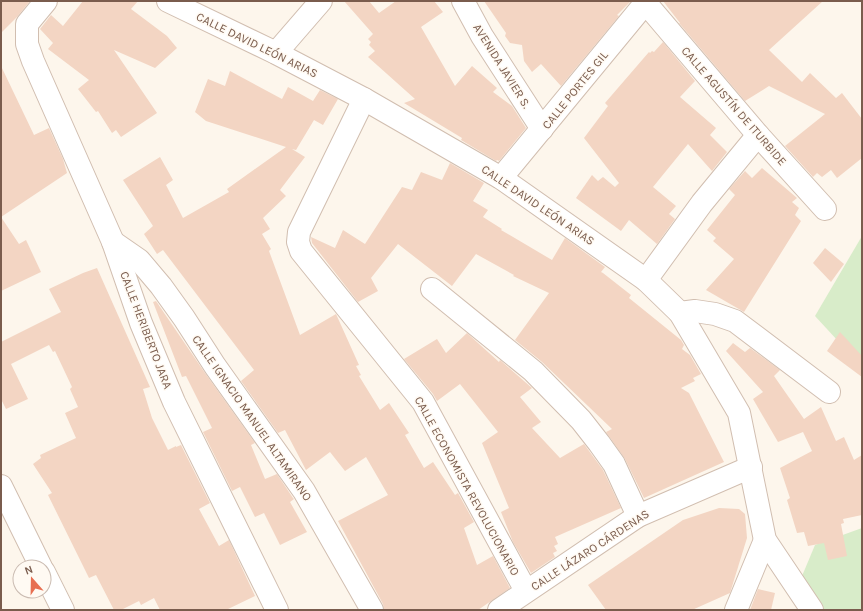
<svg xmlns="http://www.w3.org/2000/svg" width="863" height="611" viewBox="0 0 863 611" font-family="Karla,sans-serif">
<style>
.green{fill:#d8ecc9}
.building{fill:#f3d5c3}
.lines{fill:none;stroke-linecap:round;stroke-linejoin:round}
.minor-casing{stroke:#d1beb0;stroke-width:24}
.tertiary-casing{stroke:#d1beb0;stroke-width:24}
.minor{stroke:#fff;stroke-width:22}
.tertiary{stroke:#fff;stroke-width:22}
.labels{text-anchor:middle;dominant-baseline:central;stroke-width:3;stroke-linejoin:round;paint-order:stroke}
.street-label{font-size:12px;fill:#7a5c4d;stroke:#fffaf3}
</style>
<rect width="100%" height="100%" fill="#fdf6ec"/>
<!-- green -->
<g class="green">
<polygon points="862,236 862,367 815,316"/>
<polygon points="862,528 862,610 812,610 797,588 815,545"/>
</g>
<!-- building -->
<g class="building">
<polygon points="1,1 30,1 17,17 1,33"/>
<polygon points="83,1 138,1 131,9 167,36 177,48 155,68 114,50 157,113 121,137 116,130 112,133 98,111 96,112 78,89 89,80 48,49 53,43 40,29 51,15 63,26"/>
<polygon points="344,1 369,1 379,13 396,1 434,1 443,12 421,27 455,86 472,66 497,88 493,92 512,106 526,128 499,161 497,160 496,161 461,140 462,138 404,103 415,99 368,57 375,51 369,45 371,42 368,39 373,34"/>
<polygon points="484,1 631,1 617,15 619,16 561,86 541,64 532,72 524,61 522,45 510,43 505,36 506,33"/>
<polygon points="663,1 823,1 769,50 802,82 810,73 836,98 842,93 862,119 862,158 837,178 831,170 822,177 817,173 813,177 785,146 825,114 769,86 745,101 679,23 680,23"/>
<polygon points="663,42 695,81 680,97 716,128 710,135 727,152 712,171 688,144 653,187 676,206 669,214 675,219 657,244 629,220 621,231 576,198 592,175 598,181 603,177 615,187 619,183 584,138 608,106 605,103 649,52 650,53 652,51 654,52"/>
<polygon points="1,66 34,135 49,128 63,159 67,173 1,217 19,244 26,240 41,272 1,291"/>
<polygon points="230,71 282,99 288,87 313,101 320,90 338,99 323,125 314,120 296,150 292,149 305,157 280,190 286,196 263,218 270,229 262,234 271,249 269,251 300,335 336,314 359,365 356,366 361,375 359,376 380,410 389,403 409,433 405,435 424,468 433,462 455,495 458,493 474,522 464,528 477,565 493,556 510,588 478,610 384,610 383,604 338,521 388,495 366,457 345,471 330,452 306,470 285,430 278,433 241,381 254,370 163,250 157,254 144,234 153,226 123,180 160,157 173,180 166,185 183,218 229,192 227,189 286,147 206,121 195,112 208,79 225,86"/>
<polygon points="450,163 484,183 473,201 488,210 483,217 502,229 501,230 552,260 565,238 605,267 601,272 603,273 631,295 629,298 681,340 684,345 682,349 690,355 701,374 693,378 695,381 681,388 689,393 724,462 644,498 625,459 606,432 612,429 542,362 515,340 549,293 513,276 514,275 476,254 452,286 398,244 371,278 378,291 358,302 312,243 311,237 335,248 343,230 365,244 402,187 412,190 421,172 442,180"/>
<polygon points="762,168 797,198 792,202 799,208 795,215 801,221 744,312 706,290 734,259 713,241 716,238 707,230 735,195 729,189 745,171 752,178"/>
<polygon points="825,248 844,264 831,282 813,263"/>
<polygon points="97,268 150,387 143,389 152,418 168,450 176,446 176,447 181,445 210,503 199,509 219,546 229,540 255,596 226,610 160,610 154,598 141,605 139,601 121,610 114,610 96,575 89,578 48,495 52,493 33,464 41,458 40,455 76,438 65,413 78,407 70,389 72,387 55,351 53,352 49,345 11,364 28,399 6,409 1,399 1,342 61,312 49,289 83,273"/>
<polygon points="156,301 205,373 255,443 251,445 265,479 277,474 293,498 294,499 290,502 307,532 280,545 264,513 255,517 240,487 232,491 203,432 212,428 186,376 182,377 153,302"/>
<polygon points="840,332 862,356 862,377 827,351"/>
<polygon points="467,333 499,362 500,360 532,388 520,397 541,422 532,428 560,458 584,444 603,470 621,508 555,537 558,544 554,546 557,551 553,553 555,557 531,573 513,542 501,512 509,508 482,443 498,432 460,384 437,401 433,394 404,359 437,339 446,353"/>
<polygon points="733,343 745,352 750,348 780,370 774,376 804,419 821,407 836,441 844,437 854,460 862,455 862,515 843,519 844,523 841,524 847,556 828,560 824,543 808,546 804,532 797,533 787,500 790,498 780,468 812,451 803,432 778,442 753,399 763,392 726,351"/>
<polygon points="719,508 739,509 745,514 747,538 730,593 692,610 606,610 588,585 683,520"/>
<polygon points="758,589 775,593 771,610 750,610"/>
</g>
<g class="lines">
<!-- minor casing -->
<g class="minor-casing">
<g id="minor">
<polyline points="46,1 27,24 27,44 33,61 113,242 141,323 174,402 277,610"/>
<polyline points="168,1 276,53 364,99 501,178 646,280 680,313 739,413 765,540 812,610"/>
<polyline points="463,1 482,36 542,129"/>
<polyline points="644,1 758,135 825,209"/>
<polyline points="276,53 321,1"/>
<polyline points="364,99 299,232 298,242 301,251 423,402 526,591"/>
<polyline points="501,178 647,1"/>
<polyline points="113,242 139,260 161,286 184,318 215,366 304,491 372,610"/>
<polyline points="646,280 702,203 758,135"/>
<polyline points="432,289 533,371 581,420 599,443 614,464 638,516"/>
<polyline points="680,313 695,311 715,314 735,321 829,392"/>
<polyline points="499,610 638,516 751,467"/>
<polyline points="736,610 765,540"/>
</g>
</g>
<!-- tertiary casing -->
<g class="tertiary-casing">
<g id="tertiary">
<polyline points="1,486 41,567"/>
<polyline points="44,572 63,610"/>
</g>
</g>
<!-- minor -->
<use href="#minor" class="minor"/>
<!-- tertiary -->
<use href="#tertiary" class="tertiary"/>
</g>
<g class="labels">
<!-- street labels -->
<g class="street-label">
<text transform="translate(257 45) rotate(26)">CALLE DAVID LEÓN ARIAS</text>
<text transform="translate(502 66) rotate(58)">AVENIDA JAVIER S.</text>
<text transform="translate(575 90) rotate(-51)">CALLE PORTES GIL</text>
<text transform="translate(734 106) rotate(49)">CALLE AGUSTÍN DE ITURBIDE</text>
<text transform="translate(538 205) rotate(34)">CALLE DAVID LEÓN ARIAS</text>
<text transform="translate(146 330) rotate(69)">CALLE HERIBERTO JARA</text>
<text transform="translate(252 418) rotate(55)">CALLE IGNACIO MANUEL ALTAMIRANO</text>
<text transform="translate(467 486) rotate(61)">CALLE ECONOMISTA REVOLUCIONARIO</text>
<text transform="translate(590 550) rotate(-33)">CALLE LÁZARO CÁRDENAS</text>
</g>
</g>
<!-- border -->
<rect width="863" height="611" fill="none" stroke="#7a5c4d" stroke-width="4"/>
<!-- north arrow -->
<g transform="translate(32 579) rotate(340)"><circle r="19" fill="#fffaf3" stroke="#cabbb1"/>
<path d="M0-3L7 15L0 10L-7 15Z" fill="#e76f51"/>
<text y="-6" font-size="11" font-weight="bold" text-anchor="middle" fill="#7a5c4d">N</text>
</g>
</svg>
